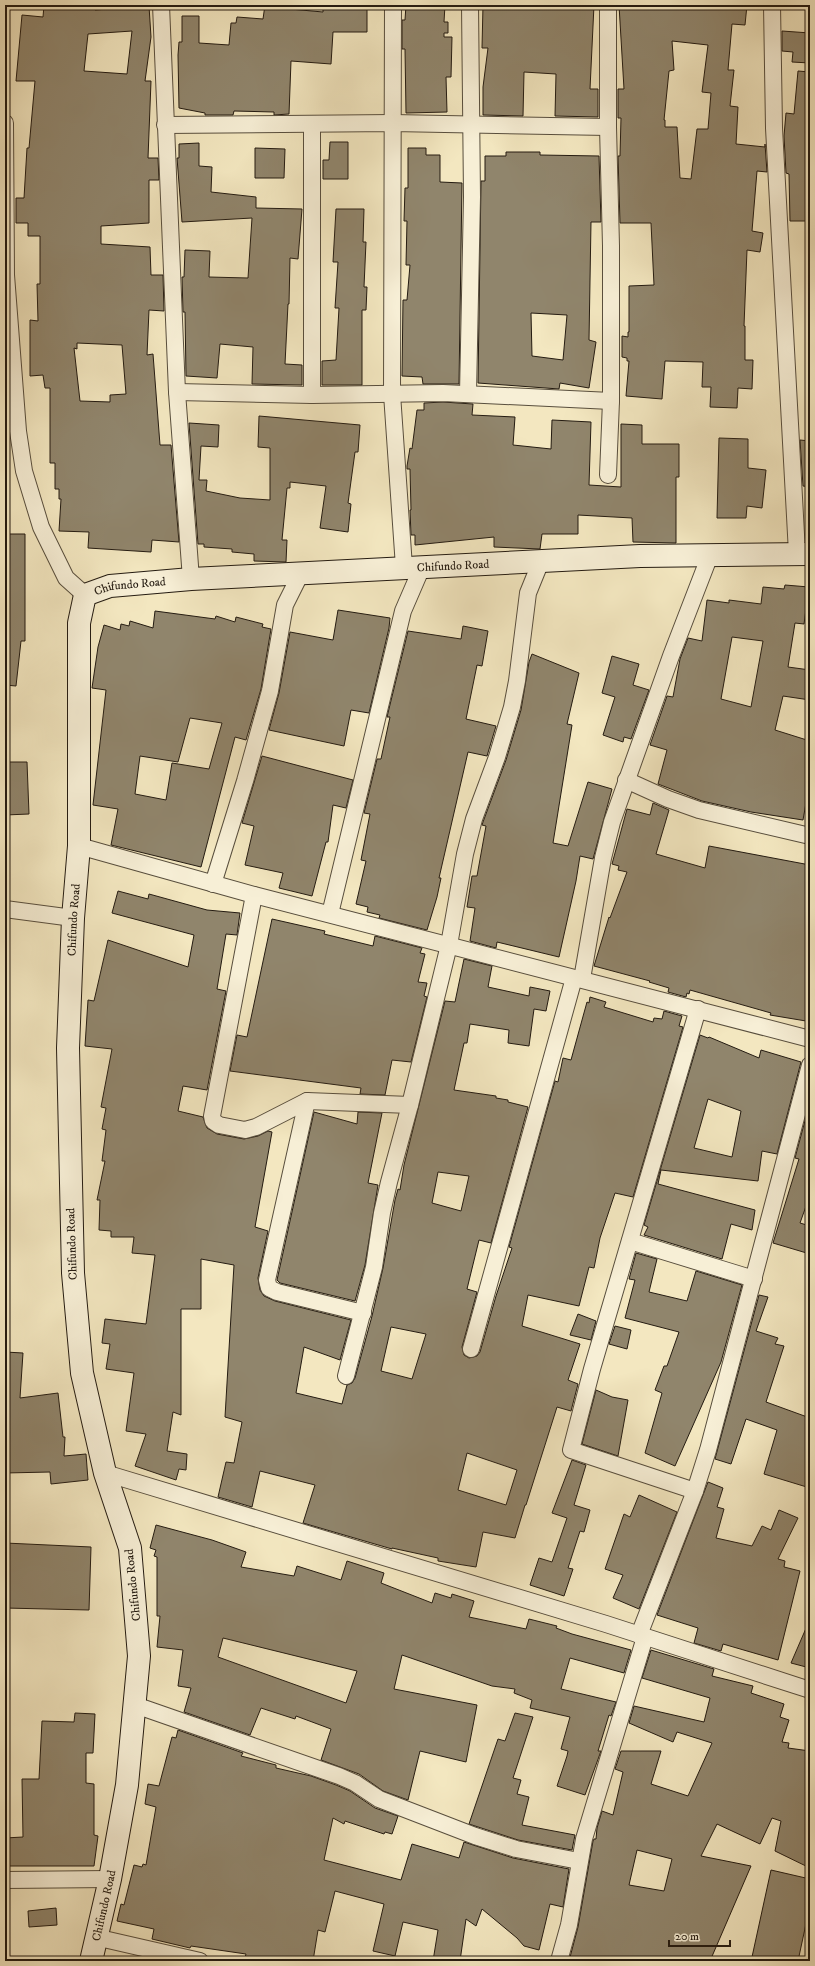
<svg xmlns="http://www.w3.org/2000/svg" width="815" height="1966" viewBox="0 0 815 1966" font-family="'IM FELL DW Pica',serif">
<style>
.building{fill:#90856c;stroke:#241b11;fill-rule:evenodd}
.lines{fill:none;stroke-linecap:round;stroke-linejoin:round}
.street-casing{stroke:#584e3d;stroke-width:18}
.secondary-casing{stroke:#241b11;stroke-width:24}
.street{stroke:#f7efd6;stroke-width:16}
.secondary{stroke:#f7efd6;stroke-width:22}
.labels{text-anchor:middle;dominant-baseline:central;stroke-width:3.5;stroke-linejoin:round;paint-order:stroke}
.street-label{font-size:12px;fill:#241b11;stroke:#f7efd6}
</style>
<rect width="100%" height="100%" fill="#f3e7c0"/>
<filter id="stains"><feTurbulence type="fractalNoise" baseFrequency=".005" numOctaves="4"/><feColorMatrix values="0 0 0 0 .2 0 0 0 0 .09 0 0 0 0 .02 0 0 0 .5 -.17"/></filter>
<radialGradient id="worn" r=".72"><stop offset=".6" stop-color="#630" stop-opacity="0"/><stop offset="1" stop-color="#630" stop-opacity=".3"/></radialGradient>
<!-- building -->
<g class="building">
<path d="M44,5H95V10L149,6L151,37L145,81H151L148,158H158L159,180H149V223L101,226V244L150,247L151,275H163L164,311L149,310L147,355L153,354L160,445H171L179,542L152,540L151,552L88,548L89,532L59,531L61,499H59V489H55V463H50V388H45L43,375L30,376V320L38,321L37,284H40V236H28V223H16V198H24L27,148H29L35,81H16L22,15L43,17ZM132,31L127,74L84,71L88,34ZM77,343L122,345L126,394L110,395V402L80,401L74,348L77,349Z"/>
<polygon points="265,5 290,5 290,9 323,12 323,7 367,7 367,32 333,32 331,64 291,61 289,114 274,115 274,112 234,111 233,115 205,115 205,113 179,108 178,55 179,42 182,42 182,16 199,16 199,43 229,45 231,23 236,23 237,17 263,19"/>
<polygon points="406,5 445,5 444,22 448,22 448,33 444,33 444,37 452,37 451,77 446,77 447,112 406,113 405,49 402,49 402,20 405,20"/>
<polygon points="483,5 559,7 559,5 594,5 590,89 598,89 598,117 555,116 556,74 524,72 523,116 483,115 483,87 488,48 482,48"/>
<path d="M619,5H747L745,25L732,24L728,70H734L730,106L738,107L736,144L765,147V144L767,172L757,171L752,231L763,233L760,252L747,250L744,326H745V360H753L752,389L738,388L737,408L710,407L711,387H702L703,362L665,361L662,399L626,396L629,361H627V358L622,357V336L628,337V332H629V286L654,285L651,223H620L618,156H620L621,118H618V89H624ZM672,41L708,45L702,92L711,93L708,129H697L691,179L680,178L677,127H665V120H664L669,71L674,70Z"/>
<polygon points="782,31 810,33 810,63 792,62 793,52 782,51"/>
<polygon points="798,71 810,72 810,221 790,221 789,174 786,173 784,136 786,113 794,114"/>
<polygon points="330,142 348,142 348,179 323,179 323,160 329,160"/>
<polygon points="199,143 199,166 212,167 211,192 256,197 256,208 302,209 298,259 290,258 289,304 288,304 285,364 302,365 302,385 252,384 253,347 220,344 217,378 186,376 185,312 183,312 182,277 184,277 185,250 210,251 209,277 248,278 252,218 182,222 177,158 179,158 179,144"/>
<polygon points="255,148 285,149 284,178 255,178"/>
<polygon points="408,148 426,148 426,155 440,155 440,182 462,183 459,384 423,384 422,377 402,376 403,300 407,300 410,265 406,265 407,221 404,221 405,188 408,188"/>
<path d="M506,152H540V155L599,156L601,222H591L589,340L596,342L589,388L560,383L559,389L478,383L481,181H485V156H506ZM531,313L567,315L563,360L532,356Z"/>
<polygon points="336,209 364,209 363,242 366,242 364,287 367,287 366,310 362,310 362,385 322,385 322,361 336,360 339,308 335,308 338,262 333,262"/>
<polygon points="443,402 473,404 472,415 515,417 513,445 551,449 552,420 591,422 589,485 621,487 621,424 642,425 642,444 679,444 679,477 676,477 676,543 633,542 632,518 578,515 578,534 542,534 540,549 494,547 494,537 415,545 415,535 411,535 410,510 411,510 410,469 407,469 407,466 410,448 412,449 417,410 424,410 424,403"/>
<polygon points="259,416 360,425 358,452 355,452 348,503 351,504 348,532 320,528 326,486 290,482 290,488 287,488 282,540 287,540 286,562 254,561 254,554 232,552 232,549 204,547 204,544 198,544 189,423 219,425 218,447 201,446 199,480 207,480 206,491 240,498 270,500 270,448 258,447"/>
<polygon points="719,438 748,439 748,468 766,470 762,508 747,506 746,518 717,518"/>
<polygon points="800,440 810,441 810,487 803,486"/>
<polygon points="5,534 25,534 25,641 21,641 16,686 5,685"/>
<path d="M785,585L809,587L804,624L795,623L788,667L810,670V700L783,696L775,730L810,741V780L803,820L751,812L702,801L658,784L667,750L650,745L667,696L673,697L680,659L688,638L702,641L707,600L729,603V600L761,604L763,587L784,589ZM732,637L763,641L751,707L721,699Z"/>
<polygon points="338,610 390,618 389,628 369,713 351,710 344,746 269,730 279,693 290,632 333,640"/>
<path d="M155,611L215,619L216,616L235,622L236,617L263,624L262,627L271,629L261,689L246,740L235,737L201,867L111,845L118,809L93,805L106,690L92,688L98,647L104,625L120,630L121,624L129,626L130,621L153,628ZM190,718L222,723L209,769L172,763L166,800L135,794L140,756L178,762Z"/>
<polygon points="463,626 488,631 482,666 477,665 466,719 496,726 487,756 468,752 439,878 441,878 437,897 427,930 379,918 380,915 367,912 368,907 356,904 366,861 361,860 370,814 364,813 377,759 381,759 390,717 387,717 408,631 461,639"/>
<polygon points="532,654 579,673 567,724 572,725 553,843 568,846 588,782 612,789 593,859 580,856 576,881 559,957 497,942 496,948 470,941 475,908 467,907 472,876 477,876 486,826 482,825 483,822 506,760 521,710 529,662"/>
<polygon points="612,656 639,664 633,685 649,690 631,739 624,737 623,742 603,735 615,697 602,693"/>
<polygon points="262,756 353,780 346,808 333,805 328,842 326,842 312,896 279,888 283,873 245,865 254,826 242,823"/>
<polygon points="5,762 27,762 29,814 5,815"/>
<polygon points="653,803 669,810 656,854 705,868 709,846 810,865 810,1003 806,1021 770,1015 771,1013 690,990 689,994 687,993 686,997 668,992 669,988 649,982 650,981 594,966 609,917 610,918 627,872 618,870 619,866 612,864 627,809 650,815"/>
<path d="M118,891L148,899L149,894L207,910L240,913L237,935L226,934L217,989L226,991L207,1090L183,1086L178,1111L203,1117L207,1128L217,1134L244,1139L258,1136L268,1131L272,1132L255,1227L268,1231L258,1278L260,1290L264,1296L275,1301L351,1320L340,1360L304,1347L296,1393L342,1404L347,1385L352,1383L355,1378L372,1316L383,1268L395,1200L398,1189L400,1190L404,1165L445,1001L455,1002L464,959L492,966L488,987L529,996L530,987L550,991L546,1011L534,1009L529,1046L508,1043L509,1030L470,1024L467,1043H464L454,1090L496,1096V1098L508,1100V1102L528,1107L491,1243L479,1240L467,1289L477,1292L462,1347L464,1355L469,1358L477,1356L480,1352L496,1296L512,1248L509,1247L555,1081L558,1082L563,1058L571,1060L587,1002L589,1003L590,997L606,1002L604,1007L653,1022L654,1018L662,1019L664,1011L682,1016L679,1026L683,1027L633,1197L615,1193L600,1238L594,1268L589,1267L579,1306L528,1295L522,1326L580,1344L568,1380L578,1384L571,1411L557,1407L526,1505H525L515,1538L483,1532L476,1567L438,1561V1558L392,1548V1549L303,1523L315,1485L260,1471L252,1507L218,1497L226,1462L234,1463L242,1422L225,1417L234,1265L201,1259V1309H181V1415L173,1412L167,1451L187,1454L186,1470L179,1469L176,1480L135,1466L146,1434L126,1431L134,1373L106,1369L110,1344L102,1343L105,1319L146,1324L155,1255L132,1253L134,1237H111V1231L99,1230L100,1200H97L105,1161H102L106,1130L102,1129L106,1108L101,1107L112,1049L85,1046L88,1000L94,1001L108,940L188,967L194,935L112,913ZM438,1172L469,1176L461,1211L432,1203ZM391,1327L426,1334L412,1379L381,1371ZM467,1453L517,1470L506,1505L458,1490Z"/>
<polygon points="272,919 325,931 324,934 373,946 375,936 422,948 420,953 425,954 418,982 427,983 424,996 427,997 411,1062 392,1060 385,1095 360,1094 361,1088 230,1071 237,1035 247,1037"/>
<path d="M700,1035L708,1038L709,1037L759,1058L761,1050L801,1062L777,1154L762,1151L758,1181L661,1170L658,1184L755,1210L752,1230L731,1224L722,1259L644,1235L648,1227L644,1225ZM708,1099L741,1111L732,1157L694,1148Z"/>
<polygon points="810,1102 810,1195 800,1223 810,1226 810,1254 773,1243 799,1159 795,1158"/>
<polygon points="314,1112 357,1124 358,1112 382,1113 368,1183 378,1185 365,1265 355,1301 280,1283 277,1280"/>
<polygon points="636,1253 657,1259 649,1292 687,1301 696,1271 742,1285 721,1362 675,1466 645,1453 662,1393 655,1390 664,1366 667,1366 679,1332 625,1318 635,1280 629,1279"/>
<polygon points="759,1295 768,1297 756,1331 778,1338 775,1344 784,1346 766,1402 810,1418 810,1488 764,1474 777,1430 746,1419 731,1464 715,1459"/>
<polygon points="578,1314 596,1321 591,1340 570,1335"/>
<polygon points="615,1326 631,1330 627,1349 609,1344"/>
<polygon points="5,1352 23,1353 20,1398 58,1393 63,1437 65,1437 64,1456 86,1454 88,1480 51,1484 50,1472 5,1473"/>
<polygon points="596,1390 612,1397 628,1400 618,1456 582,1444"/>
<polygon points="572,1460 586,1465 574,1505 590,1510 584,1532 580,1531 568,1568 573,1569 564,1596 530,1585 539,1558 552,1562 567,1518 552,1513"/>
<polygon points="708,1482 723,1488 717,1507 724,1509 716,1538 752,1546 762,1526 771,1530 779,1510 798,1518 778,1559 785,1561 784,1567 800,1571 778,1660 723,1644 721,1651 694,1643 698,1628 657,1615"/>
<polygon points="639,1495 677,1512 639,1609 613,1598 623,1575 605,1569 624,1514 630,1517"/>
<path d="M156,1525L212,1540L246,1552L241,1567L294,1576L297,1566L341,1580L347,1561L384,1573L381,1583L432,1603L435,1593L451,1598L452,1594L474,1601L469,1617L526,1629L529,1619L557,1626L556,1628L572,1634L631,1650L624,1673L570,1658L561,1689L616,1702L611,1716L609,1715L598,1751H601L585,1795L557,1786L567,1756L568,1751L561,1749L570,1717L530,1708L532,1700L514,1693L515,1689L492,1686L402,1655L394,1689L477,1705L466,1762L420,1751L408,1800L383,1791L359,1774L321,1760L331,1729L296,1716L295,1719L261,1708L250,1735L184,1712L191,1688L178,1686L183,1650L157,1647L160,1616H157V1557L154,1556L156,1550L150,1548ZM223,1638L357,1671L346,1703L218,1657Z"/>
<polygon points="5,1543 91,1547 89,1610 5,1608"/>
<polygon points="810,1619 810,1668 791,1663"/>
<path d="M651,1650L714,1669L712,1676L753,1686L751,1693L784,1704L780,1717L789,1720L782,1742L789,1743L788,1748L810,1751V1868L775,1851L781,1821L772,1818L760,1844L717,1824L701,1856L751,1866L710,1961H569L578,1927L593,1841L594,1839H596L597,1828L602,1811L613,1815L623,1772L615,1769L621,1751H661L651,1784L688,1796L712,1743L677,1732L673,1742L629,1723L634,1706L704,1722L710,1698L642,1678ZM637,1850L672,1859L664,1891L629,1885Z"/>
<polygon points="75,1713 95,1714 93,1753 86,1753 86,1783 94,1784 94,1835 98,1836 94,1866 5,1866 5,1838 23,1837 22,1779 39,1779 42,1721 74,1722"/>
<polygon points="515,1713 533,1717 513,1778 521,1780 517,1794 529,1797 522,1825 575,1835 572,1850 518,1840 469,1824 498,1739 505,1741"/>
<polygon points="178,1730 243,1753 241,1756 276,1765 276,1768 311,1776 336,1785 350,1791 375,1808 398,1816 392,1834 385,1832 384,1834 345,1821 344,1824 333,1818 324,1860 401,1880 412,1844 459,1858 464,1842 513,1858 569,1869 563,1907 550,1904 539,1950 524,1946 517,1938 482,1909 476,1926 466,1919 460,1961 433,1961 438,1930 403,1922 395,1956 373,1951 384,1904 335,1891 325,1932 318,1930 313,1961 244,1961 246,1954 191,1946 190,1948 152,1939 154,1929 117,1921 121,1904 124,1905 134,1865 142,1867 143,1864 146,1865 156,1807 145,1804 148,1784 159,1786 172,1737 176,1738"/>
<polygon points="771,1870 810,1879 810,1905 798,1961 771,1961 752,1957"/>
<polygon points="56,1908 57,1925 29,1927 28,1911"/>
</g>
<g class="lines">
<!-- street casing -->
<g class="street-casing">
<g id="street">
<polyline points="161,5 177,392 191,579"/>
<polyline points="393,5 392,394 404,567"/>
<polyline points="608,5 608,127 611,246 611,401 608,475"/>
<polyline points="772,5 774,128 797,553"/>
<polyline points="5,123 6,275 18,431 24,471 41,527 66,578 85,595"/>
<polyline points="165,125 393,123 608,127"/>
<polyline points="177,392 312,395 443,393 611,401"/>
<polyline points="468,394 472,197 470,5"/>
<polyline points="312,395 312,124"/>
<polyline points="626,780 668,799 699,810 810,836"/>
<polyline points="79,846 254,895 810,1039"/>
<polyline points="213,884 245,781 270,691 285,605 301,573"/>
<polyline points="254,895 212,1116 213,1121 219,1125 245,1130 256,1127 307,1101 410,1105"/>
<polyline points="5,909 73,918"/>
<polyline points="330,914 403,611 422,567"/>
<polyline points="582,979 603,858 612,822 671,656 710,555"/>
<polyline points="307,1101 267,1280 269,1288 277,1292 363,1313"/>
<polyline points="630,1241 754,1279"/>
<polyline points="471,1349 574,978"/>
<polyline points="346,1376 374,1267 382,1213 389,1182 410,1105 449,945 465,854 474,819 497,757 512,707 517,681 528,593 541,561"/>
<polyline points="105,1473 606,1624 810,1690"/>
<polyline points="695,1491 571,1450 592,1369 698,1009"/>
<polyline points="639,1635 695,1491 708,1450 810,1065"/>
<polyline points="135,1705 339,1776 355,1783 379,1799 475,1836 516,1849 579,1861"/>
<polyline points="5,1880 110,1879"/>
<polyline points="95,1937 200,1961"/>
<polyline points="559,1961 569,1925 584,1839 645,1637"/>
</g>
</g>
<!-- secondary casing -->
<g class="secondary-casing">
<g id="secondary">
<path id="s1" d="M91,1961L110,1879L127,1785L139,1656L130,1548L105,1473L82,1373L73,1273L68,1048L73,918L79,846V623L85,595L110,586L191,579L640,556L810,554"/>
</g>
</g>
<!-- street -->
<use href="#street" class="street"/>
<!-- secondary -->
<use href="#secondary" class="secondary"/>
</g>
<g class="labels">
<!-- street labels -->
<g class="street-label">
<text stroke="none"><textPath href="#s1" startOffset="1749">Chifundo Road</textPath></text>
<text stroke="none"><textPath href="#s1" startOffset="1425">Chifundo Road</textPath></text>
<text stroke="none"><textPath href="#s1" startOffset="1053">Chifundo Road</textPath></text>
<text transform="translate(72 1244) rotate(-92)">Chifundo Road</text>
<text transform="translate(133 1585) rotate(-96)">Chifundo Road</text>
<text stroke="none"><textPath href="#s1" startOffset="57">Chifundo Road</textPath></text>
</g>
</g>
<!-- margin -->
<rect width="815" height="1966" fill="none" stroke="#f3e7c0" stroke-width="20"/>
<rect x="6" y="6" width="803" height="1954" fill="none" stroke="#241b11" stroke-width="2"/>
<rect x="10" y="10" width="795" height="1946" fill="none" stroke="#241b11"/>
<!-- scale -->
<path d="M669 1940v6h61v-6" fill="none" stroke="#241b11" stroke-width="2"/>
<text x="675" y="1940" font-size="12" fill="#241b11" stroke="#f7efd6" stroke-width="3" paint-order="stroke">20 m</text>
<rect width="100%" height="100%" filter="url(#stains)"/>
<rect width="100%" height="100%" fill="url(#worn)"/>
</svg>
